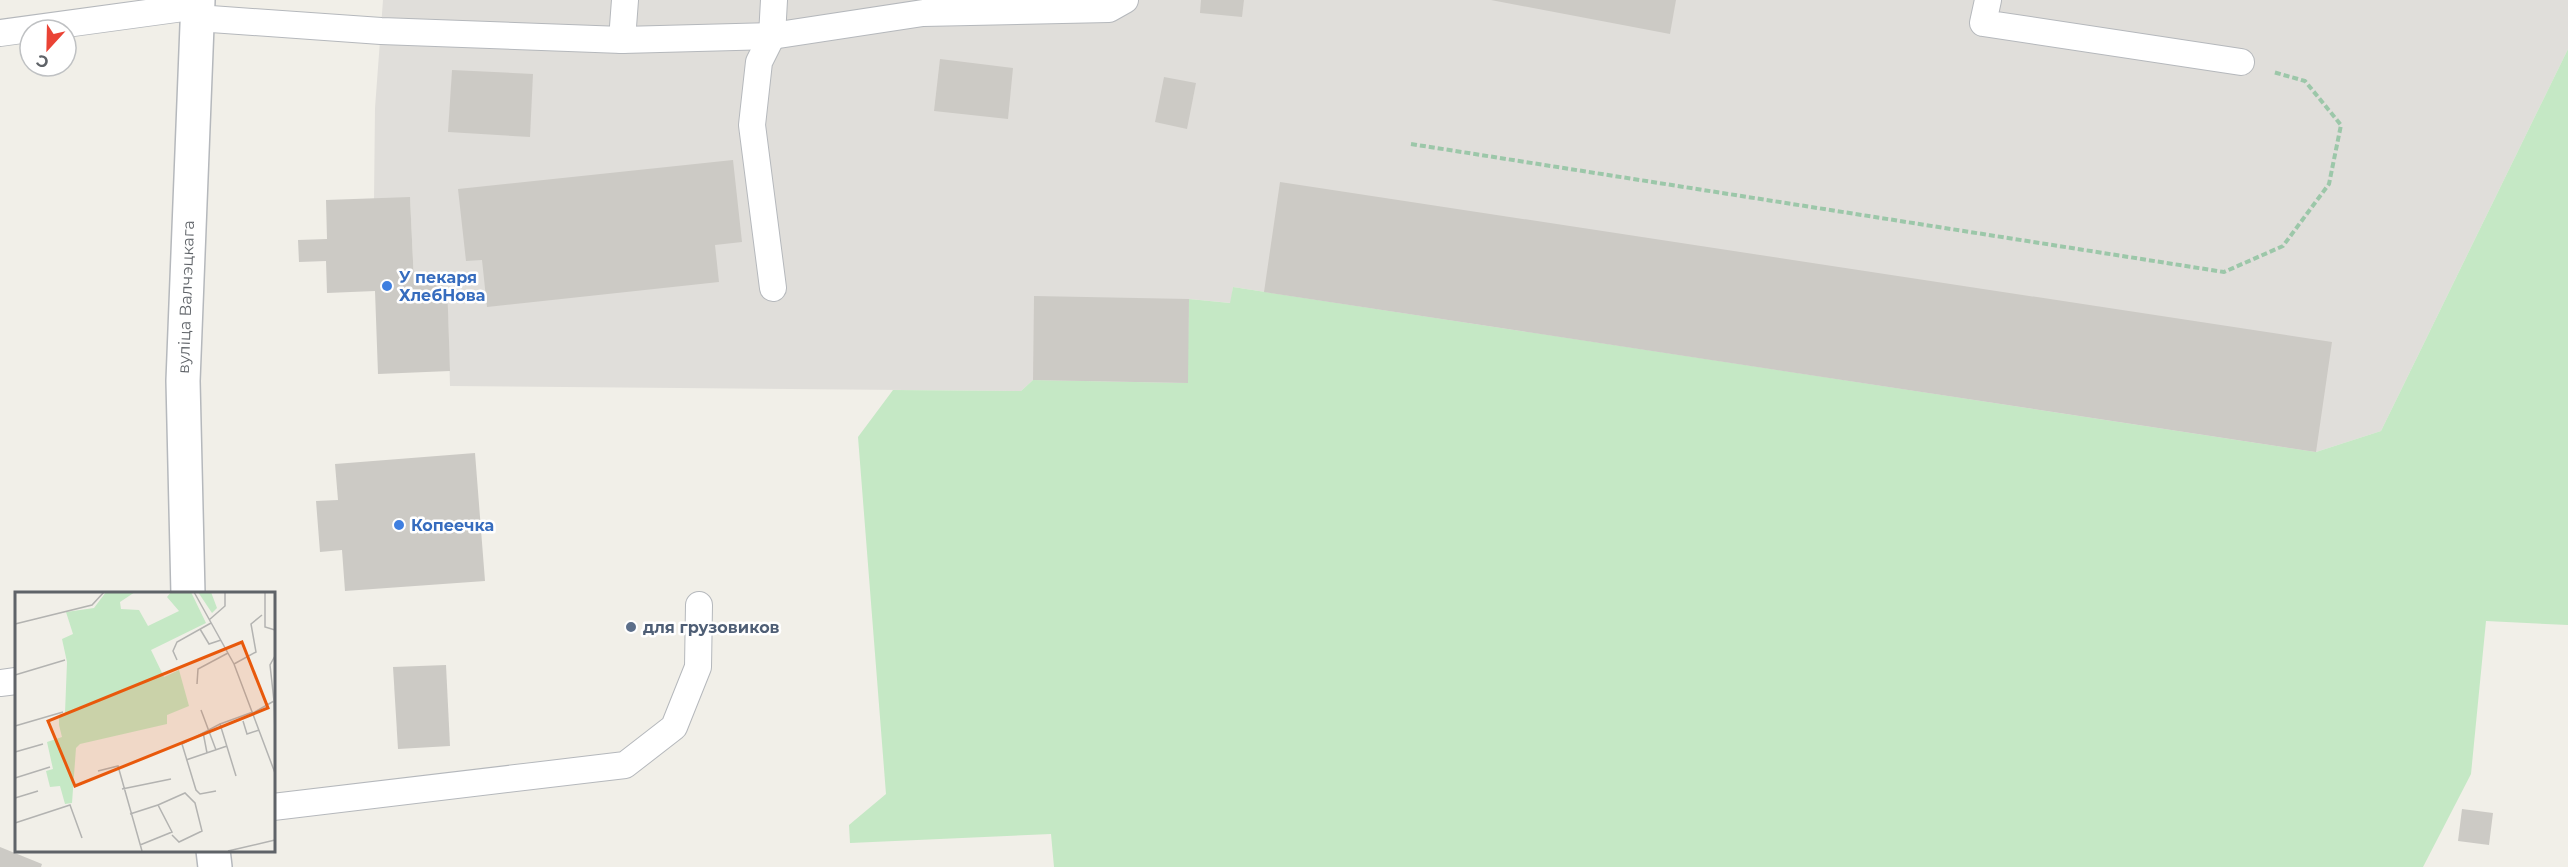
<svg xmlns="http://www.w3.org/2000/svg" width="2568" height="867" viewBox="0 0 2568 867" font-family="Montserrat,sans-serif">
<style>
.industrial{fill:#e0deda}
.green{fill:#c5e8c5}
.building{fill:#cccac5}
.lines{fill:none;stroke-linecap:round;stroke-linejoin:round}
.service-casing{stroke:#b5b8bc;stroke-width:28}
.tertiary-casing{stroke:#b5b8bc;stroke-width:36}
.path{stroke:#9cc7a9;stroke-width:4;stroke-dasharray:6 3;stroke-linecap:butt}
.service{stroke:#fff;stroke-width:26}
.tertiary{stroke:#fff;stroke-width:33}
.shop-dot{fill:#3f7fe0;stroke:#fff;stroke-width:2}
.service-dot{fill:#5c6f8a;stroke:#fff;stroke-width:2}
.labels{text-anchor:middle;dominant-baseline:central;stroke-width:5;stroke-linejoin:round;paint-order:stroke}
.shop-label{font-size:16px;font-weight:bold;fill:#366cbe;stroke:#fff;text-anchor:start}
.street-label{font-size:16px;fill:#5f6368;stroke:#fff}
.service-label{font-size:16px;font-weight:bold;fill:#4e5e75;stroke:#fff;text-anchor:start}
.inset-road{fill:none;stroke:#b3b3b1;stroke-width:1.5}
.view{fill:#e8590c;fill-opacity:0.15;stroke:#e8590c;stroke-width:3}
.inset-edge{fill:none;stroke:#5f6368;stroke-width:3}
</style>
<rect width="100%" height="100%" fill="#f1efe8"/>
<!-- industrial -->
<polygon class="industrial" points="383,0 2568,0 2568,49 2381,431 2316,452 1233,287 1231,303 1189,299 1188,383 1033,380 1021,391 450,386 447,281 414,282 410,198 374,199 375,108"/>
<!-- green -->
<polygon class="green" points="2568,49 2568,625 2486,621 2471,774 2423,867 1054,867 1051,834 850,843 849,825 886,794 858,437 893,390 1021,391 1033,380 1187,383 1189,299 1230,303 1233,287 2316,452 2381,431"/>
<!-- building -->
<g class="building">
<polygon points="1201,0 1244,0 1242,17 1200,13"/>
<polygon points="1491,0 1676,0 1670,34"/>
<polygon points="940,59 1013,68 1008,119 934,111"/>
<polygon points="452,70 533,74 530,137 448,132"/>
<polygon points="1164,77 1196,83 1187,129 1155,122"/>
<polygon points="733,160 742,242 715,245 719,282 487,307 482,260 466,261 458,189"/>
<polygon points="1280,182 2332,342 2316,452 1264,292"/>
<polygon points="410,197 414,282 447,280 450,371 378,374 375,291 327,293 326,261 299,262 298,240 327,239 326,200"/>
<polygon points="1034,296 1189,299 1188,383 1033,380"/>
<polygon points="475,453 485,581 345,591 342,550 320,552 316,501 338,500 335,464"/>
<polygon points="446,665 450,746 398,749 393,667"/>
<polygon points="2462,809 2493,813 2489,845 2458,841"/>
<polygon points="0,847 42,864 41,867 0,867"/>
</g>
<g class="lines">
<!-- service casing -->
<g class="service-casing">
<g id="service">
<polyline points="1988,0 1983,23 2241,62"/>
<polyline points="197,18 381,31 622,40 625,0"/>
<polyline points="0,33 198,6"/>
<polyline points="622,40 772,36 923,13 1109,9 1125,0"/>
<polyline points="773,288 752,125 759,62 772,36 774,0"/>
<polyline points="0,683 16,681"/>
<polyline points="273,807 625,765 674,727 698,667 699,605"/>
</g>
</g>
<!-- tertiary casing -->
<g class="tertiary-casing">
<g id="tertiary">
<polyline points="188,594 183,381 198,0"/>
<polyline points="213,850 215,867"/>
</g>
</g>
<!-- path -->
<polyline class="path" points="1411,144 2224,272 2283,246 2329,184 2341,125 2305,81 2273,72"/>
<!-- service -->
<use href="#service" class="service"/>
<!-- tertiary -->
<use href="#tertiary" class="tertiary"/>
</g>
<!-- markers -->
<g class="shop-dot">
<circle cx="387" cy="286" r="6"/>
<circle cx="399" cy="525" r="6"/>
</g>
<circle class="service-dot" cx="631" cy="627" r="6"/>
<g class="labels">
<!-- shop labels -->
<g class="shop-label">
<text x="399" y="277">У пекаря<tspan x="399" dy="18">ХлебНова</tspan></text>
<text x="411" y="525">Копеечка</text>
</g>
<!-- street labels -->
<g class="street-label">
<text transform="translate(186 297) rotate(-88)">вуліца Валчэцкага</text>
</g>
<!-- service labels -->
<g class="service-label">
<text x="643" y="627">для грузовиков</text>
</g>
</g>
<!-- overview -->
<g transform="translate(15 592)">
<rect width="260" height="260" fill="#f1efe8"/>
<path d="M91,0H120L105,10L106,17L124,18L133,34L164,19L152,5L156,0H176L191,31L136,58L149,85L164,78L174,114L152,123V132L65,152L61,156L57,211L50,212L45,194L35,195L31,179L38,177L32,150L47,145L44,133V123L50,121L52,70L47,47L58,42L51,20L79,16ZM183,0H196L202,16L197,21Z" fill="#c5e8c5"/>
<path class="inset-road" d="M179,0L219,72L260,181M250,0V35L260,38M194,28L210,14V0M0,32L77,13L89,0M185,37L194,52L206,48M162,68L158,59L162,50L196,31M219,72L241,60L236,32L247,23M0,83L50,68M182,92L183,77L213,61M259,109L260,141M186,118L201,158M238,121L259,109L255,73L260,64M228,129L232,142L244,138M0,134L48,120M188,140L192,161M0,160L28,152M171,168L212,154M83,179L103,174L127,259M221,184L205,132L238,120M0,186L35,175M107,197L156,187M201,199L185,202L181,198L167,152L205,132M0,206L23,199M143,213L170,201L180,211L187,239L164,250L157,243M115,222L143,213L157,240L125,253M0,231L55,213L67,246M213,259L260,248"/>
<path class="view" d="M227,50L253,116L60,194L33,129Z"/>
<rect width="260" height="260" class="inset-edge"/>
</g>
<!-- north arrow -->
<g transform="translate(48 48) rotate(202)"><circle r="28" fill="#ffffff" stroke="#bfc1c3" stroke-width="1.5"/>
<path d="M0-4.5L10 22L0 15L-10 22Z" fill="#ea4335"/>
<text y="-9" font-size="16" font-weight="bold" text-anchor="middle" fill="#5f6368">С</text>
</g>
</svg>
